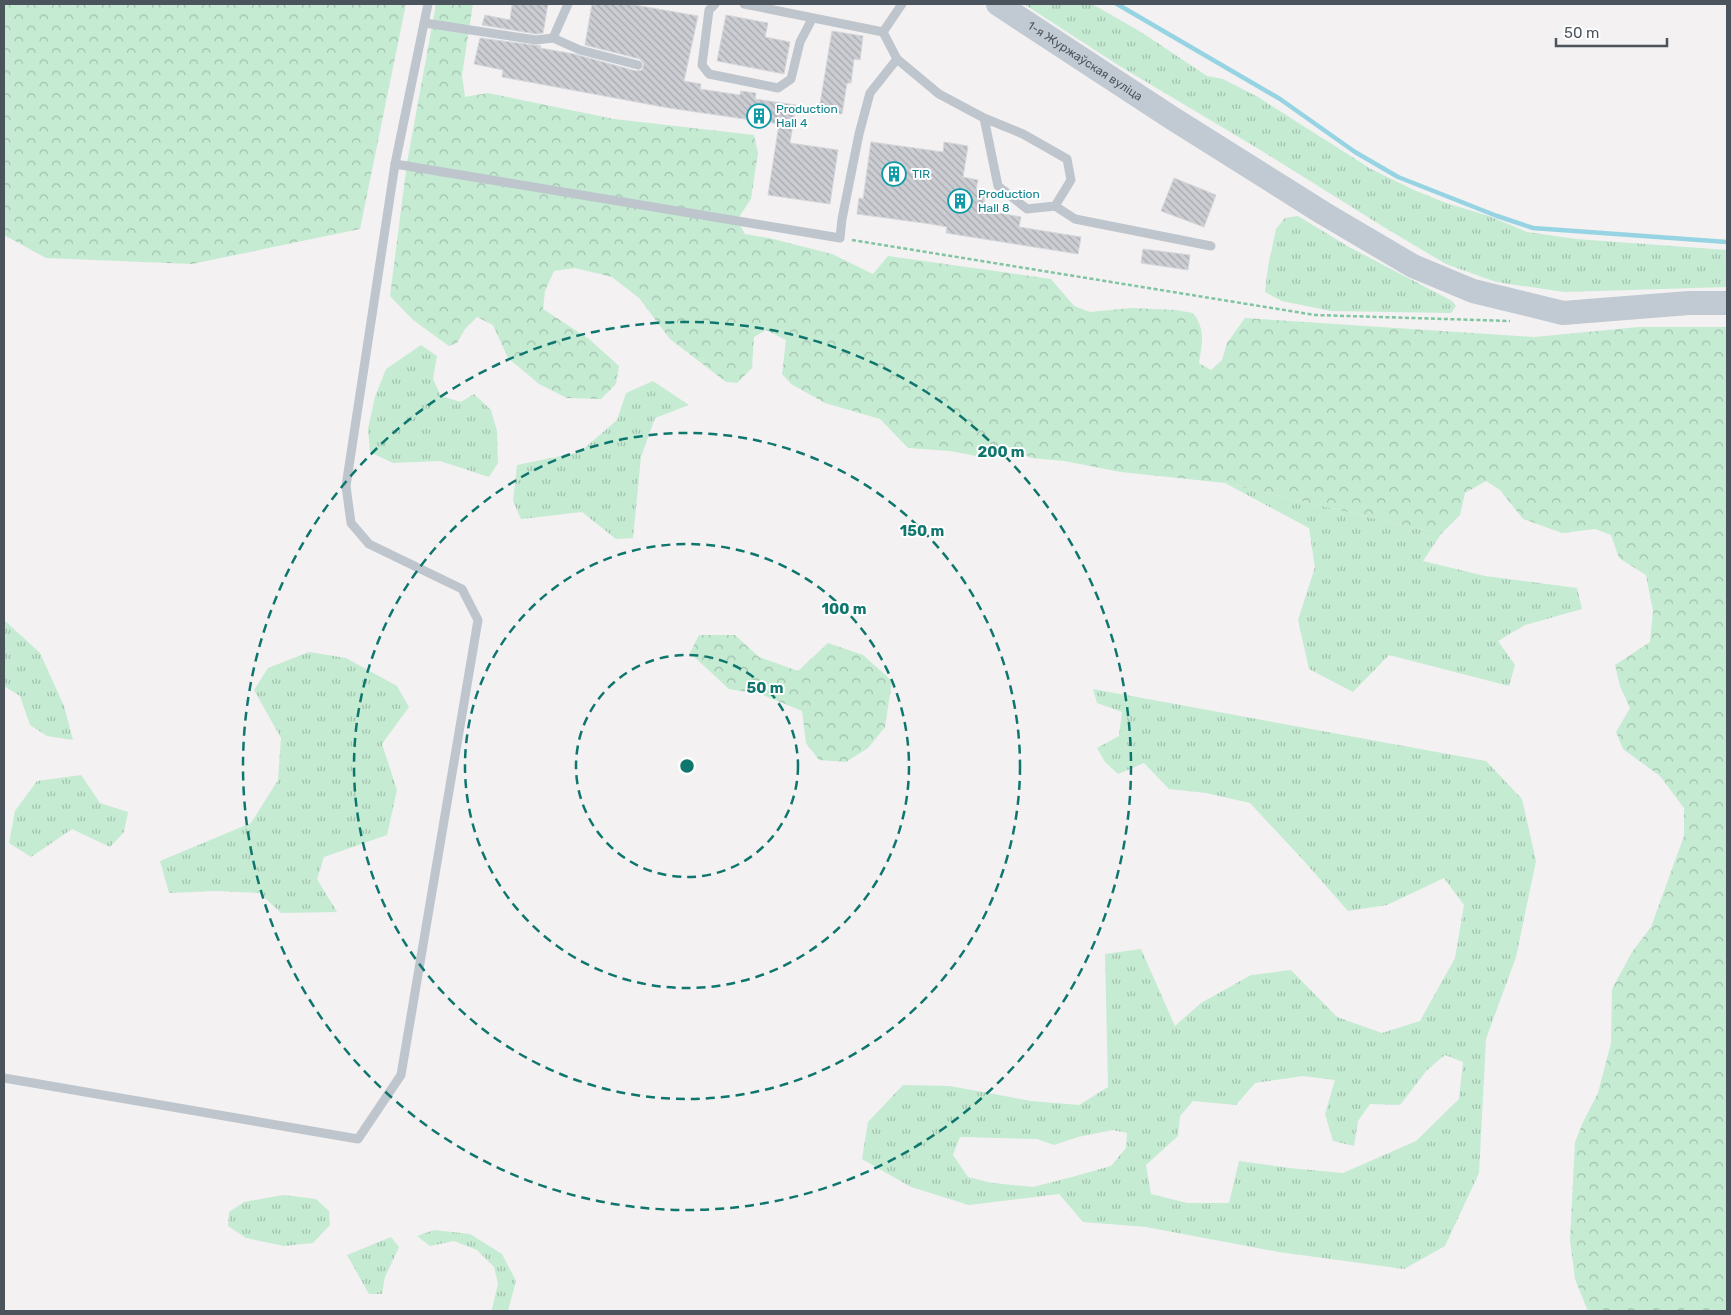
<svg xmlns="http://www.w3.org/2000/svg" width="1731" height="1315" viewBox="0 0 1731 1315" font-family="Rubik,sans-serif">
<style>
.grass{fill:url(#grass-tufts);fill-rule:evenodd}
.forest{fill:url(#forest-crowns)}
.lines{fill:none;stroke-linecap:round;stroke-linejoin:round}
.stream{stroke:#97d4e3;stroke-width:4.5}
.building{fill:url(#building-back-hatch);stroke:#d5d7db}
.path{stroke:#80c5a2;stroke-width:2.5;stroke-dasharray:4 2.5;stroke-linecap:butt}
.lane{stroke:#bec5cc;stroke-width:9}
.secondary{stroke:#c1c9d2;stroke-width:24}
.ring{fill:none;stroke:#0f766e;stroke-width:2.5;stroke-dasharray:9 6}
.labels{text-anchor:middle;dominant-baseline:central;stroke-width:4;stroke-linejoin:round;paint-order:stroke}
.street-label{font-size:12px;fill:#4b545c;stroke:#fff}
.culture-label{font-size:12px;fill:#0d838f;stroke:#fff;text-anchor:start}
.centre{fill:#0f766e;stroke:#fff;stroke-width:2.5}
.ring-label{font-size:15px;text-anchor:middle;font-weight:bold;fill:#0f766e;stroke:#fff;stroke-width:4;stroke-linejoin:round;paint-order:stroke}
</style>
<defs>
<pattern id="grass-tufts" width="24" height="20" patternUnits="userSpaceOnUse" patternTransform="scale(1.25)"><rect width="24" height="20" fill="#c5ebd3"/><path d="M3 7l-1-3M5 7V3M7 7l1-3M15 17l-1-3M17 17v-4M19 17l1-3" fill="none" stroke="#a2c1ae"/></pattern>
<pattern id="forest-crowns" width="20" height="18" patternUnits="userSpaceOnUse" patternTransform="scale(1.25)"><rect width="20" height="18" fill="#c5ebd3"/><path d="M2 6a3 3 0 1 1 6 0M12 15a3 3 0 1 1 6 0" fill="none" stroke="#a2c1ae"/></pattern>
<pattern id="building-back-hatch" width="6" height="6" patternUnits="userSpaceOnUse" patternTransform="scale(1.25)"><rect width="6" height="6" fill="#cbcdd2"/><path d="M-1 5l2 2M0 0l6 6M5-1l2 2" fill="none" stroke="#a7a9ae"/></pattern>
</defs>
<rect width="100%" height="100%" fill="#f3f1f1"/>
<!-- grass -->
<g class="grass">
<polygon points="1024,4 1092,4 1141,32 1207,76 1223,79 1258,97 1371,169 1414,190 1446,203 1489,216 1527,232 1576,239 1727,250 1727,287 1564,292 1496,282 1446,264 1387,229 1257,148 1118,65"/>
<polygon points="1298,216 1349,247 1452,301 1456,306 1451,313 1331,311 1282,301 1265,292 1268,267 1276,229 1285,218"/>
<polygon points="421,345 437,356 433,379 441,396 461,402 474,394 491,410 497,431 498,463 489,477 440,461 393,463 370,452 368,429 375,397 386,369"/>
<polygon points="653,381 689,405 655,418 641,457 633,538 616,539 582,512 521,519 513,501 517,465 580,452 617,420 626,393"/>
<polygon points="1225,483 1441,534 1423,561 1485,576 1577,588 1582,609 1525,625 1498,641 1515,665 1509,686 1389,655 1353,692 1309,669 1298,620 1315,567 1309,528"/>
<polygon points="4,620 40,653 64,706 73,740 47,736 30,725 20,696 4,686"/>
<polygon points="309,652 346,658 397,686 409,707 382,744 397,790 387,835 324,857 317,879 337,912 281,913 260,893 215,891 169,893 160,861 251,823 278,780 281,738 254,690 268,668"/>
<path d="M1093,689L1486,761L1522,799L1536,861L1516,957L1486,1039L1479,1173L1445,1246L1404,1269L1279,1252L1146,1227L1083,1222L1059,1194L969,1205L911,1187L862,1159L868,1122L903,1085L950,1086L1031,1101L1079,1105L1108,1087L1105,954L1141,949L1175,1026L1201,1003L1251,975L1291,970L1337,1017L1382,1033L1420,1021L1455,958L1464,905L1444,878L1387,905L1348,911L1304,861L1250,803L1206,793L1169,789L1144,763L1118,774L1105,762L1097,748L1119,736L1122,712L1097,703ZM1445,1055L1463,1062L1459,1099L1416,1141L1343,1173L1289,1168L1239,1161L1229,1203H1187L1151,1194L1146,1165L1178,1136L1180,1116L1193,1101L1236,1105L1255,1083L1303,1076L1335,1080L1325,1114L1333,1141L1354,1146L1358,1121L1370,1104L1400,1105L1427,1070ZM1113,1130L1127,1133L1126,1148L1111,1166L1072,1177L1033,1187L992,1183L968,1177L953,1155L960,1137L1037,1139L1054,1145L1078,1137Z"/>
<polygon points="81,775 100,803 128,812 124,832 110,847 72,829 31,857 9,843 15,811 37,781"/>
<polygon points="283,1195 316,1199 329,1211 330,1225 313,1243 284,1246 246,1238 228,1226 229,1212 244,1202"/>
<polygon points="434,1230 470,1234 502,1254 516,1281 508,1311 490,1311 492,1309 498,1284 494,1267 477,1250 454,1241 430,1246 417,1236"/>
<polygon points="391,1237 399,1247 385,1277 382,1294 369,1294 347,1255"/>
</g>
<!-- forest -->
<g class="forest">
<polygon points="4,4 406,4 360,229 192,264 46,258 4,235"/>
<path d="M436,4H473L462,75L465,97L488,93L614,119L754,135L758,153L751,199L737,220L745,234L769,238L832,254L873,274L888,256L1051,279L1074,306L1090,312L1131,308L1176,310L1193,313C1206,330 1202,343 1199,363L1211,370L1222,360L1227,343L1245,318L1534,337L1639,327H1727V1311H1591L1587,1309L1575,1279L1570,1240L1575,1142L1583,1122L1598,1093L1611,1043L1612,989L1632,952L1651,927L1684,836V808L1660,776L1623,749L1616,732L1630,708L1620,686L1615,665L1650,642L1653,611L1646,575L1619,558L1611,535L1595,529L1562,533L1523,519L1500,490L1486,481L1465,493L1460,515L1441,534L1225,483L1121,472L1064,461L1031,458L1003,444L981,457L950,451L908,448L880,419L825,403L791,384L782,374L786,340L766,330L754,337L752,368L737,383L726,382L670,339L639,298L612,277L575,268L554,271L545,291L543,309L589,339L619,366L616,384L601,399L567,398L539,384L508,358L493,325L477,317L465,329L457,343L449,346L413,320L390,296L407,163Z"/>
<polygon points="699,635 735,635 759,657 798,671 828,643 863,655 892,681 885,727 868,748 846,762 819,760 806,743 802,711 763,695 729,689 690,653"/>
</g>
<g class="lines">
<!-- stream -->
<polyline class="stream" points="1117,4 1280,99 1355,152 1398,177 1497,216 1533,228 1727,242"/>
</g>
<!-- building -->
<g class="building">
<polygon points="512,4 548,4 543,33 536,34 482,25 485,15 510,20"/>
<polygon points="592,4 629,4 698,16 684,81 701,84 700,89 740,95 741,91 756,93 755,99 796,105 790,143 838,150 830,204 768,195 779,124 669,108 502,77 503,70 474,64 480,38 541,46 540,48 574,54 636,71 642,70 644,64 640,59 585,45"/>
<polygon points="726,15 768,23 765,37 790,42 784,74 717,61"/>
<polygon points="832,31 863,36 860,60 854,59 851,83 847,83 842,114 819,110"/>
<polygon points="871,142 943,152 944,142 968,146 963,177 978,180 976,189 986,191 983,210 1021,217 1019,227 1081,237 1078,254 946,233 947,227 931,224 857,214 859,198 863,199"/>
<polygon points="1174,178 1216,195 1204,227 1161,211"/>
<polygon points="1143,249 1190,255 1188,270 1141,263"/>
</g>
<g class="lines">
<!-- path -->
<polyline class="path" points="852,240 1315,315 1510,321"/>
<!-- lane -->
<g class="lane">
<polyline points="715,4 709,10 702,65 709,74 778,88 791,79 800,42 812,19"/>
<polyline points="744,4 883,32 902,4"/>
<polyline points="425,23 536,40 553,38 580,50 638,65"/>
<polyline points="883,32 897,59 939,94 984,118 1023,134 1067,159 1071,180 1055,206 1027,209 998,186 984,118"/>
<polyline points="553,38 568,4"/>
<polyline points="395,164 840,238 842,219 859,134 870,93 897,59"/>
<polyline points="1055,206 1075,219 1211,246"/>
<polyline points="4,1078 358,1139 401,1075 478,620 462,589 369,544 351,523 346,486 395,164 428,4"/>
</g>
<!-- secondary -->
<path class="secondary" id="s1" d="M998,4L1172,118L1323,213L1413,266L1473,291L1563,313L1689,303H1727"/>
</g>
<!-- distance rings -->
<g class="ring">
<circle cx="687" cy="766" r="111"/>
<circle cx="687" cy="766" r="222"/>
<circle cx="687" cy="766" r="333"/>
<circle cx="687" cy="766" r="444"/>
</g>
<!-- icons -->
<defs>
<g id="building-ring" transform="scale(1.25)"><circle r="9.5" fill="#fff" stroke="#0f9aa8" stroke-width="1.5"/><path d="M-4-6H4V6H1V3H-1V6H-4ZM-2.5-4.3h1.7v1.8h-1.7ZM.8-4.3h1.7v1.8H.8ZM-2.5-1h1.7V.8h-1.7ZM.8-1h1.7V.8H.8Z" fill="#0f9aa8"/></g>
</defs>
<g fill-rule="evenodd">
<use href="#building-ring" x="759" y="116"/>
<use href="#building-ring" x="894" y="174"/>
<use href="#building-ring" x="960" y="201"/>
</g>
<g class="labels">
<!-- street labels -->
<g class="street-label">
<text stroke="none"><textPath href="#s1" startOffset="104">1-я Журжаўская вуліца</textPath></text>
</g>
<!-- culture labels -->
<g class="culture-label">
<text x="776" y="109">Production<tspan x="776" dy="14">Hall 4</tspan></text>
<text x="912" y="174">TIR</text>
<text x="978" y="194">Production<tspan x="978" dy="14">Hall 8</tspan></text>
</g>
</g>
<circle cx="687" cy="766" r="8" class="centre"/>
<g class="ring-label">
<text x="1001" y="457">200 m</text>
<text x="922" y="536">150 m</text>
<text x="844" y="614">100 m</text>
<text x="765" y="693">50 m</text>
</g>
<!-- border -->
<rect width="1731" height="1315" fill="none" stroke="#4b545c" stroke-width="10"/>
<!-- scale -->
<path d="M1556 38v8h111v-8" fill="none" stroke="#4b545c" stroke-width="2.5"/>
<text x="1564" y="38" font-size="15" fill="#4b545c" stroke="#ffffff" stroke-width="4" paint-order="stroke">50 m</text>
</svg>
